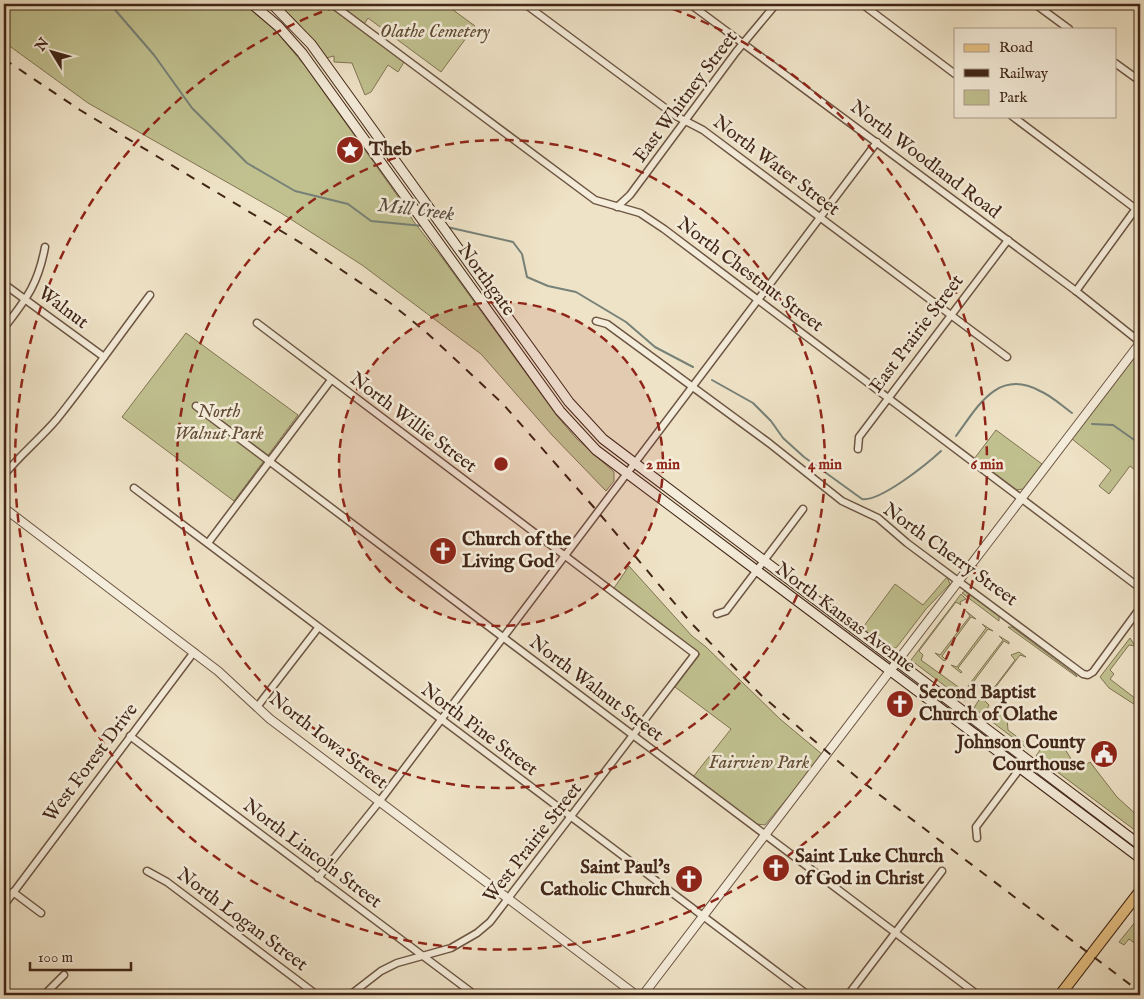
<svg xmlns="http://www.w3.org/2000/svg" width="1144" height="999" viewBox="0 0 1144 999" font-family="'IM FELL English',serif">
<style>
.green{fill:#c1c190;stroke:#817454}
.lines{fill:none;stroke-linecap:round;stroke-linejoin:round}
.stream{stroke:#768178;stroke-width:2}
.minor-casing{stroke:#6c5543;stroke-width:9}
.tertiary-casing{stroke:#6c5543;stroke-width:10}
.secondary-casing{stroke:#412617;stroke-width:11}
.primary-casing{stroke:#412617;stroke-width:12}
.minor{stroke:#f5eddb;stroke-width:6}
.tertiary{stroke:#f5eddb;stroke-width:8}
.secondary{stroke:#f5eddb;stroke-width:9}
.primary{stroke:#e8c284;stroke-width:10}
.rail{stroke:#412617;stroke-width:2;stroke-dasharray:9 9;stroke-linecap:butt}
.ring{fill:none;stroke:#8f2418;stroke-width:2.5;stroke-dasharray:9 6}
.labels{text-anchor:middle;dominant-baseline:central;stroke-width:5;stroke-linejoin:round;paint-order:stroke}
.park-label{font-size:19px;font-style:italic;fill:#614d35;stroke:#f5eddb}
.street-label{font-size:19px;fill:#412617;stroke:#f5eddb}
.poi-label{font-size:19px;font-weight:bold;fill:#412617;stroke:#f5eddb;text-anchor:start}
.water-label{font-size:20px;font-style:italic;fill:#574c40;stroke:#f5eddb}
.centre{fill:#8f2418;stroke:#f5eddb;stroke-width:2.5}
.ring-label{font-size:15px;text-anchor:middle;font-weight:bold;fill:#8f2418;stroke:#f5eddb;stroke-width:5;stroke-linejoin:round;paint-order:stroke}
</style>
<rect width="100%" height="100%" fill="#efe3c7"/>
<filter id="stains"><feTurbulence type="fractalNoise" baseFrequency=".004" numOctaves="4"/><feColorMatrix values="0 0 0 0 .2 0 0 0 0 .09 0 0 0 0 .02 0 0 0 .5 -.17"/></filter>
<radialGradient id="worn" r=".72"><stop offset=".6" stop-color="#630" stop-opacity="0"/><stop offset="1" stop-color="#630" stop-opacity=".3"/></radialGradient>
<!-- green -->
<g class="green">
<polygon points="4,4 244,4 276,31 305,66 399,198 414,222 443,259 557,416 576,438 614,472 614,481 606,491 552,435 481,354 362,265 281,213 88,103 4,42"/>
<polygon points="278,4 445,4 475,26 441,72 368,18 361,29 404,62 398,72 388,65 371,92 365,95 352,63 334,62 334,56 326,58 297,22"/>
<polygon points="186,333 298,415 234,501 122,417"/>
<polygon points="1138,353 1140,353 1140,474 1130,466 1109,494 1099,486 1111,470 1072,439"/>
<polygon points="996,430 1042,464 1023,489 1016,490 974,459"/>
<polygon points="629,566 692,636 706,647 780,719 823,755 765,825 756,824 693,777 731,729 675,687 700,654 614,588"/>
<polygon points="947,577 950,584 926,609 897,647 891,650 886,648 861,630 895,584 923,605"/>
<polygon points="965,591 999,616 999,621 962,593"/>
<polygon points="961,594 966,599 960,602 961,605 956,602 919,651 923,655 921,660 964,691 958,696 911,660"/>
<polygon points="966,611 976,619 971,617 942,656 946,660 944,661 935,653 940,655 970,616"/>
<polygon points="982,624 993,631 988,629 958,668 962,672 961,673 951,665 957,667 986,628"/>
<polygon points="1008,627 1012,627 1076,675 1077,677"/>
<polygon points="999,636 1009,642 1009,644 1004,641 974,681 978,685 965,701 960,697 969,688 968,686 1003,640"/>
<polygon points="1130,638 1135,646 1129,645 1110,670 1114,674 1110,679 1140,702 1140,708 1109,688 1100,677"/>
<polygon points="1019,652 1026,657 1020,655 985,701 989,705 987,710 997,717 1001,713 1007,717 1008,730 1028,745 1029,750 974,708 985,690 990,693 1015,660 1011,655"/>
<polygon points="1048,738 1060,747 1063,746 1078,770 1090,762 1117,797 1140,818 1140,834 1036,756"/>
<polygon points="1140,916 1140,938 1136,944 1129,939 1124,945 1119,942"/>
</g>
<g class="lines">
<!-- stream -->
<g class="stream">
<polyline points="110,4 154,55 192,108 247,163 295,191 348,204 371,221 423,226"/>
<polyline points="447,227 513,242 522,254 527,277 548,286 576,292 626,322 655,347 693,367"/>
<path d="M712,380L753,403L771,421L783,438L804,457L862,499C880,502 927,464 941,451"/>
<polyline points="1092,424 1113,425 1140,444"/>
<path d="M956,436C978,406 998,368 1040,391C1052,396 1062,406 1072,413"/>
</g>
<!-- minor casing -->
<g class="minor-casing">
<g id="minor">
<polyline points="332,4 595,200 640,213 664,229 1140,588"/>
<polyline points="525,4 676,116 703,130 1007,357"/>
<polyline points="690,4 1076,291 1140,342"/>
<polyline points="862,4 955,74"/>
<polyline points="1035,4 1069,29"/>
<polyline points="1115,63 1140,81"/>
<polyline points="1012,116 1136,209"/>
<polyline points="617,207 630,195 736,52 776,4"/>
<polyline points="4,284 104,357"/>
<polyline points="1076,291 1140,203"/>
<polyline points="596,321 607,324 769,443 842,501 878,518 907,543 1083,674 1088,675 1093,672 1140,608"/>
<polyline points="257,323 695,654 490,922 477,933 451,948 397,963 381,971 350,995"/>
<path d="M4,328C26,299 38,285 45,247"/>
<polyline points="196,406 978,995"/>
<polyline points="858,449 859,437 1008,240"/>
<path d="M4,475C20,455 40,439 57,419C89,379 119,336 150,295"/>
<polyline points="134,488 808,995"/>
<polyline points="208,543 331,380"/>
<polyline points="717,614 726,611 803,509"/>
<polyline points="257,707 318,628"/>
<polyline points="130,736 475,995"/>
<polyline points="977,838 976,827 1027,759"/>
<polyline points="147,871 167,882 317,995"/>
<polyline points="318,878 379,802 877,142"/>
<polyline points="13,892 41,913"/>
<polyline points="4,905 194,652"/>
<polyline points="44,995 64,975"/>
<polyline points="848,995 942,871"/>
</g>
</g>
<!-- tertiary casing -->
<g class="tertiary-casing">
<g id="tertiary">
<polyline points="4,508 218,671 270,719 636,995"/>
<polyline points="643,995 1140,343"/>
</g>
</g>
<!-- secondary casing -->
<g class="secondary-casing">
<g id="secondary">
<polyline points="252,4 278,26 302,53 560,411 596,450 1140,858"/>
<polyline points="272,4 311,44 569,402 603,439 1140,845"/>
</g>
</g>
<!-- primary casing -->
<g class="primary-casing">
<polyline id="primary" points="1060,995 1140,891"/>
</g>
<!-- minor -->
<use href="#minor" class="minor"/>
<!-- tertiary -->
<use href="#tertiary" class="tertiary"/>
<!-- secondary -->
<use href="#secondary" class="secondary"/>
<!-- primary -->
<use href="#primary" class="primary"/>
<!-- rail -->
<polyline class="rail" points="4,59 80,110 306,246 389,302 426,332 503,404 598,512 692,624 761,695 860,780 1140,992"/>
</g>
<!-- distance rings -->
<circle cx="501" cy="464" r="162" fill="#8f2418" fill-opacity=".12"/>
<g class="ring">
<circle cx="501" cy="464" r="162"/>
<circle cx="501" cy="464" r="324"/>
<path d="M659 4A486 486 0 1 1 343 4"/>
</g>
<!-- icons -->
<defs>
<g id="sight-disc" transform="scale(1.4375)"><circle r="9.5" fill="#8f2418" stroke="#f5eddb"/><path d="M0-6L1.8-2.2L6-1.7L2.9 1.2L3.7 5.4L0 3.3L-3.7 5.4L-2.9 1.2L-6-1.7L-1.8-2.2Z" fill="#fff"/></g>
<g id="church-disc" transform="scale(1.4375)"><circle r="9.5" fill="#8f2418" stroke="#f5eddb"/><path d="M-1.2-6h2.4v3.5h3.3v2.4h-3.3V6h-2.4V-.1h-3.3v-2.4h3.3Z" fill="#fff"/></g>
<g id="civic-disc" transform="scale(1.4375)"><circle r="9.5" fill="#8f2418" stroke="#f5eddb"/><path d="M-.6-6.5H3V-4.5H.6V-3L4-1V1h2V6H-6V1h2V-1L-.6-3ZM-1.2 2.5V6h2.4V2.5Z" fill="#fff"/></g>
</defs>
<g fill-rule="evenodd">
<use href="#sight-disc" x="350" y="150"/>
<use href="#church-disc" x="443" y="551"/>
<use href="#church-disc" x="900" y="704"/>
<use href="#civic-disc" x="1104" y="754"/>
<use href="#church-disc" x="776" y="868"/>
<use href="#church-disc" x="689" y="879"/>
</g>
<g class="labels">
<!-- park labels -->
<g class="park-label">
<text x="435" y="32">Olathe Cemetery</text>
<text x="219" y="412">North<tspan x="219" dy="22">Walnut Park</tspan></text>
<text x="759" y="763">Fairview Park</text>
</g>
<!-- street labels -->
<g class="street-label">
<text transform="translate(686 97) rotate(-53)">East Whitney Street</text>
<text transform="translate(925 160) rotate(37)">North Woodland Road</text>
<text transform="translate(776 166) rotate(37)">North Water Street</text>
<text transform="translate(750 275) rotate(37)">North Chestnut Street</text>
<text transform="translate(486 280) rotate(54)">Northgate</text>
<text transform="translate(63 308) rotate(37)">Walnut</text>
<text transform="translate(917 334) rotate(-53)">East Prairie Street</text>
<text transform="translate(413 423) rotate(37)">North Willie Street</text>
<text transform="translate(950 555) rotate(36)">North Cherry Street</text>
<text transform="translate(845 618) rotate(37)">North Kansas Avenue</text>
<text transform="translate(596 689) rotate(37)">North Walnut Street</text>
<text transform="translate(479 730) rotate(37)">North Pine Street</text>
<text transform="translate(328 741) rotate(38)">North Iowa Street</text>
<text transform="translate(91 763) rotate(-53)">West Forest Drive</text>
<text transform="translate(533 843) rotate(-52)">West Prairie Street</text>
<text transform="translate(312 854) rotate(37)">North Lincoln Street</text>
<text transform="translate(242 920) rotate(37)">North Logan Street</text>
</g>
<!-- poi labels -->
<g class="poi-label">
<text x="369" y="150">Theb</text>
<text x="462" y="540">Church of the<tspan x="462" dy="22">Living God</tspan></text>
<text x="919" y="693">Second Baptist<tspan x="919" dy="22">Church of Olathe</tspan></text>
<text x="1085" y="743" text-anchor="end">Johnson County<tspan x="1085" dy="22">Courthouse</tspan></text>
<text x="795" y="857">Saint Luke Church<tspan x="795" dy="22">of God in Christ</tspan></text>
<text x="670" y="868" text-anchor="end">Saint Paul's<tspan x="670" dy="22">Catholic Church</tspan></text>
</g>
<!-- water labels -->
<g class="water-label">
<text transform="translate(416 210) rotate(7)">Mill Creek</text>
</g>
</g>
<circle cx="501" cy="464" r="8" class="centre"/>
<g class="ring-label">
<text x="663" y="469">2 min</text>
<text x="825" y="469">4 min</text>
<text x="987" y="469">6 min</text>
</g>
<!-- margin -->
<rect width="1144" height="999" fill="none" stroke="#efe3c7" stroke-width="20"/>
<rect x="5" y="5" width="1134" height="989" fill="none" stroke="#412617" stroke-width="2.5"/>
<rect x="10" y="10" width="1124" height="979" fill="none" stroke="#412617"/>
<!-- legend -->
<rect x="954" y="28" width="162" height="90" fill="#f5eddb" stroke="#ad9d8d"/>
<rect x="964" y="44" width="25" height="8" fill="#e8c284" stroke="#ad9d8d"/>
<text x="999" y="52" font-size="15" fill="#412617">Road</text>
<rect x="964" y="69" width="25" height="8" fill="#412617" stroke="#ad9d8d"/>
<text x="999" y="78" font-size="15" fill="#412617">Railway</text>
<rect x="964" y="90" width="25" height="15" fill="#c1c190" stroke="#ad9d8d"/>
<text x="999" y="102" font-size="15" fill="#412617">Park</text>
<!-- north arrow -->
<g transform="translate(52 52) rotate(307)" stroke="#f5eddb" stroke-width="4" paint-order="stroke">
<path d="M0-4L9 19L0 12L-9 19Z" fill="#412617"/>
<text y="-8" font-size="14" font-weight="bold" text-anchor="middle" fill="#412617">N</text>
</g>
<!-- scale -->
<path d="M30 962v8h101v-8" fill="none" stroke="#412617" stroke-width="2.5"/>
<text x="38" y="962" font-size="15" fill="#412617" stroke="#f5eddb" stroke-width="4" paint-order="stroke">100 m</text>
<rect width="100%" height="100%" filter="url(#stains)"/>
<rect width="100%" height="100%" fill="url(#worn)"/>
</svg>
